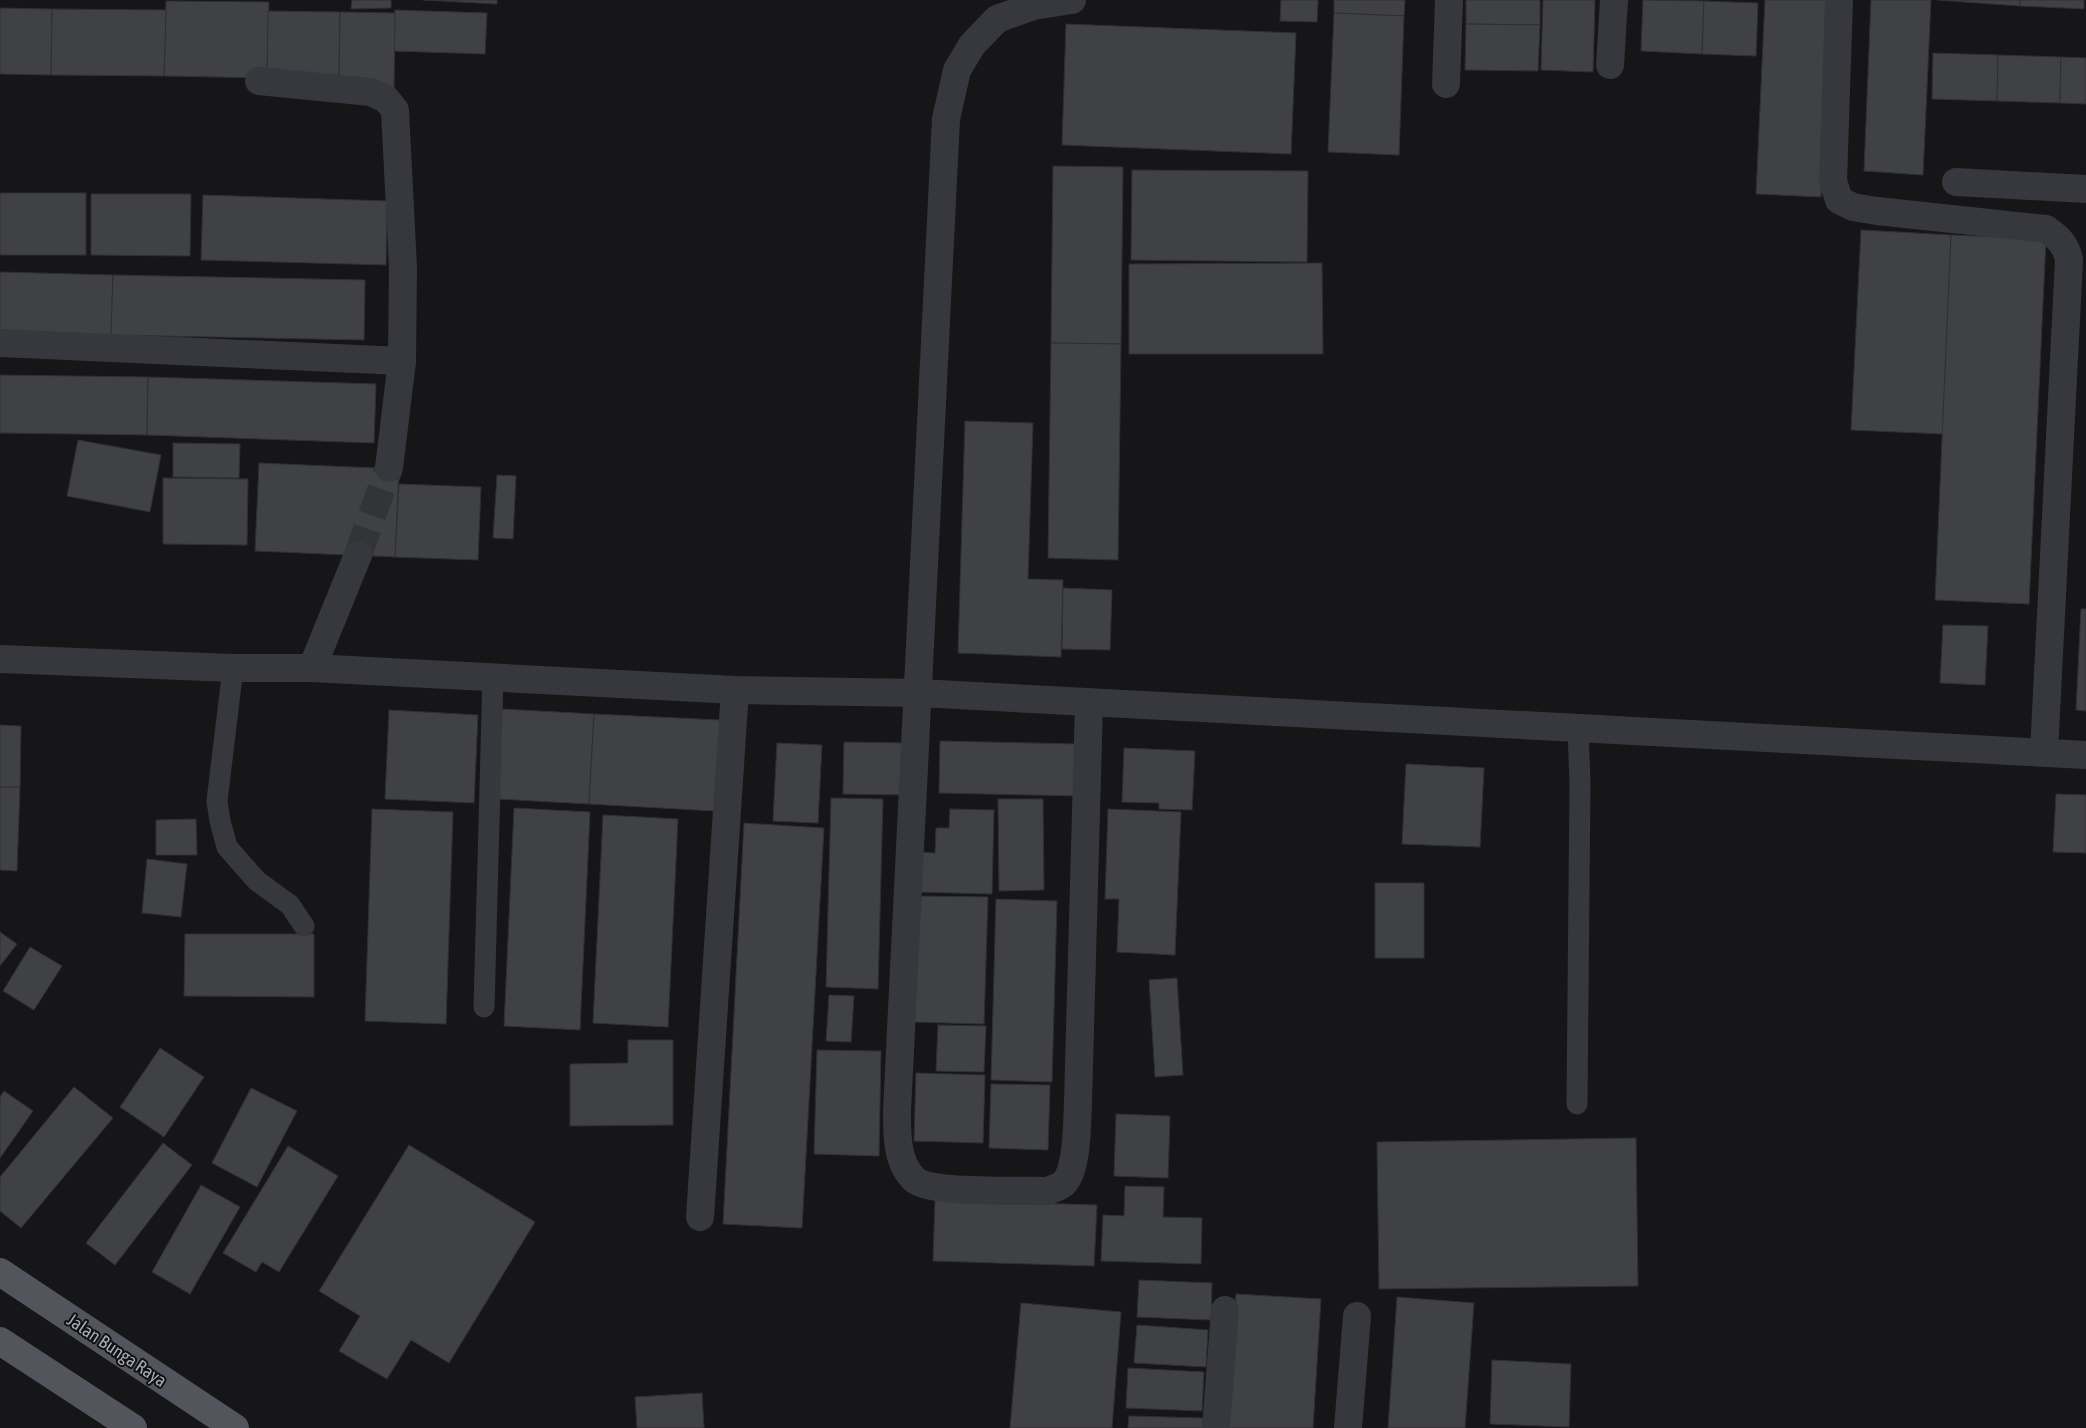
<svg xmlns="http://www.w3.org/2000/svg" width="2086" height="1428" viewBox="0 0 2086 1428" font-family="'Asap Condensed',sans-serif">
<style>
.building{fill:#404145;stroke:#303034}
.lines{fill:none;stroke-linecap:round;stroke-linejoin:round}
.street-tunnel{stroke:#333438;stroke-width:28;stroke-dasharray:28 14;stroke-linecap:butt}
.lane{stroke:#37383d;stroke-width:21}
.street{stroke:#37383d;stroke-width:28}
.primary{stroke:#53555c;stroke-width:28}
.labels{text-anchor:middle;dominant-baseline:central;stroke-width:4;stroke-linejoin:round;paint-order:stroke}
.street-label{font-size:18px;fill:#a8adb8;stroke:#111113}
</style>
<rect width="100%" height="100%" fill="#161618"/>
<!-- building -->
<g class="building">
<polygon points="352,0 391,0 391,8 351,9"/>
<polygon points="423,0 497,0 497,4"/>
<polygon points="1281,0 1318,0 1317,22 1280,21"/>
<polygon points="1334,0 1405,0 1404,16 1334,13"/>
<polygon points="1466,0 1540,0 1540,25 1466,24"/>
<polygon points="1543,0 1595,0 1593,72 1541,70"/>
<polygon points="1643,0 1704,1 1702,54 1641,51"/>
<polygon points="1765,0 1830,0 1821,197 1756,194"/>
<polygon points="1871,0 1931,0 1923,175 1864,171"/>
<polygon points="1937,0 2020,0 2020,6"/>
<polygon points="2020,0 2084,0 2084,9 2020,6"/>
<polygon points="166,1 269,2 267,78 164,76"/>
<polygon points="1704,1 1758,3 1756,56 1702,54"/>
<polygon points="0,8 52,9 51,75 0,74"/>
<polygon points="52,9 166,10 164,76 51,75"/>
<polygon points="395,10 487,13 485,54 393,51"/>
<polygon points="268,11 340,12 339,80 267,78"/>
<polygon points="340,12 395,13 394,89 339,80"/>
<polygon points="1334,13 1404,16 1399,155 1328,152"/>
<polygon points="1066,24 1296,33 1291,154 1062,145"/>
<polygon points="1466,24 1540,25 1538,71 1465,70"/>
<polygon points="1933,53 1998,55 1997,101 1932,99"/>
<polygon points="1998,55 2061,57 2060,103 1997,101"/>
<polygon points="2061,57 2086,58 2086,104 2060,103"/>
<polygon points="1053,166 1123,167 1121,344 1051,343"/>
<polygon points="1132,170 1308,171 1307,262 1131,260"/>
<rect x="0" y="193" width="86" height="62"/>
<polygon points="91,194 191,194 190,256 91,255"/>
<polygon points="203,195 387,201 386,265 201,260"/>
<polygon points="1861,230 1951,235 1943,434 1851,430"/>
<polygon points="1951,235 2046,239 2029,604 1935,600"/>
<polygon points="1322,263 1323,354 1129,354 1129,264"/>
<polygon points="0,272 113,275 111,335 0,332"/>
<polygon points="113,275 365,280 364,340 111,335"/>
<polygon points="1051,343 1121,344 1118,560 1048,558"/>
<polygon points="0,375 148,377 147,435 0,433"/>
<polygon points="148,377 376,384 374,443 147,435"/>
<polygon points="965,421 1033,423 1028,579 1063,580 1061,657 958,653"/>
<polygon points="78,440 161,455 150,512 67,496"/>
<polygon points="173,443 240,444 239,478 173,477"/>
<polygon points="259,463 399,469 395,557 255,551"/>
<polygon points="497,475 516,476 513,539 493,538"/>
<polygon points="163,478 248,479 247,545 163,544"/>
<polygon points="399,484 481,487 478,560 395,557"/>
<polygon points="1063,588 1112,590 1110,650 1062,649"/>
<polygon points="2081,609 2086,609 2086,711 2076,710"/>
<polygon points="1943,625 1988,626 1985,685 1940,683"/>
<polygon points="502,709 594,714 589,804 497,799"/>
<polygon points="389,710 478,715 474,803 385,799"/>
<polygon points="594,714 720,720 715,811 589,804"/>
<polygon points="0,725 21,726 20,787 0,787"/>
<polygon points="940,741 1079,744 1078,796 939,793"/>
<polygon points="844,742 906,743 905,795 843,794"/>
<polygon points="777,743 822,745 818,823 773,821"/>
<polygon points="1124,748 1195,751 1192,810 1159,809 1159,803 1122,802"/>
<polygon points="1406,764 1484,768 1480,847 1402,844"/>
<polygon points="0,787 20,787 17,871 0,870"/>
<polygon points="2056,794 2086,795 2086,853 2053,852"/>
<polygon points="831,798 883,799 878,989 826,987"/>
<polygon points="998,799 1043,799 1044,890 999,891"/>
<polygon points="514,808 590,812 580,1030 504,1026"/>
<polygon points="372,809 453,812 446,1024 365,1021"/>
<polygon points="950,809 994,810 992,894 917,892 919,852 935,853 936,828 949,828"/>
<polygon points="1108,809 1181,812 1175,955 1117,952 1119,899 1105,899"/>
<polygon points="603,815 678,819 668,1027 593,1023"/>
<polygon points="196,819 197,855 156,855 156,820"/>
<polygon points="744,823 824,828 802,1228 723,1224"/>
<polygon points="147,859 187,864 181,917 142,913"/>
<rect x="1375" y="883" width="49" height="75"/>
<polygon points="917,896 988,897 984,1024 914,1022"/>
<polygon points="996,899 1057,901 1052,1082 991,1080"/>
<polygon points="0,932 17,944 0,966"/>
<polygon points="185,934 314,934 314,997 184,996"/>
<polygon points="30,947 62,966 34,1010 3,991"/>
<polygon points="1177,978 1183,1075 1155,1077 1149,980"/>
<polygon points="829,995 854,996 851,1042 826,1041"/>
<polygon points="938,1025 986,1026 984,1072 936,1071"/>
<polygon points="628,1040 673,1040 673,1125 570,1126 570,1064 628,1063"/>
<polygon points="160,1048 204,1077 164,1137 120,1107"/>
<polygon points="817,1050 881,1051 879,1156 814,1154"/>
<polygon points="916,1073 985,1075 983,1143 914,1141"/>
<polygon points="991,1084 1050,1085 1048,1150 989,1148"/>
<polygon points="74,1087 113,1118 21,1228 0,1211 0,1177"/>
<polygon points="251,1088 297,1111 257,1187 212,1163"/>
<polygon points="4,1091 33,1111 0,1158 0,1097"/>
<polygon points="1116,1114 1170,1116 1168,1178 1114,1176"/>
<polygon points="1636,1138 1638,1286 1379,1289 1377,1142"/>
<polygon points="163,1143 192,1165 115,1265 86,1243"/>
<polygon points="409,1145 535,1222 449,1363 411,1340 387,1379 339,1351 360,1316 319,1291"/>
<polygon points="288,1146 338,1176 279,1272 262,1262 256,1272 223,1253"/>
<polygon points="201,1185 240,1207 190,1294 152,1272"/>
<polygon points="1125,1186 1164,1187 1163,1217 1202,1218 1201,1264 1101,1261 1103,1215 1124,1216"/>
<polygon points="935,1200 1097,1205 1094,1266 933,1261"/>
<polygon points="1139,1280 1212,1283 1211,1320 1137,1317"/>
<polygon points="1236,1294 1321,1299 1313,1428 1228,1428"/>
<polygon points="1397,1297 1474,1303 1465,1428 1388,1428"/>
<polygon points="1021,1303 1121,1312 1112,1428 1010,1428"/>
<polygon points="1137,1325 1208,1330 1206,1367 1134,1363"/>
<polygon points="1492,1360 1571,1364 1569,1427 1490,1424"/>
<polygon points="1128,1368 1204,1372 1202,1411 1126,1408"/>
<polygon points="702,1393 704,1428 637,1428 635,1397"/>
<polygon points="1129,1416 1203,1418 1203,1428 1128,1428"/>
</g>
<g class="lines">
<!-- street-tunnel -->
<polyline class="street-tunnel" points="358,555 389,468"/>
<!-- lane -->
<g class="lane">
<polyline points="233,668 217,801 220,821 227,847 257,881 290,905 304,926"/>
<polyline points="484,1007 493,676"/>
<polyline points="1577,1104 1580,783 1578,729"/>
</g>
<!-- street -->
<g class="street">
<path d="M1072,0L1033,6L997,19L972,45L957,70L946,119L897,1111C897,1133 896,1163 915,1180C932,1194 1022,1190 1048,1191C1052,1189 1059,1187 1063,1184C1078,1170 1077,1122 1078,1102L1089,703"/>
<path d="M1839,0L1833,181L1839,200L1853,207L1877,211L2046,229C2059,238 2066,245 2069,260L2044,752"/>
<polyline points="1610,65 1614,0"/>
<polyline points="259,81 371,92 386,99 395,110 403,268 402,361 389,468"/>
<polyline points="1446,84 1449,0"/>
<polyline points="1956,182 2086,189"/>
<polyline points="0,343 402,361"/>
<polyline points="0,659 233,668 312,668 735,690 919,693 2086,755"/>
<polyline points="312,668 358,555"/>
<polyline points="700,1217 735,690"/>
<polyline points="1216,1428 1225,1310"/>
<polyline points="1348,1428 1357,1316"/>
</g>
<!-- primary -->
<g class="primary">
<polyline points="0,1272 235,1428"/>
<polyline points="0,1341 133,1428"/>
</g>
</g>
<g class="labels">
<!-- street labels -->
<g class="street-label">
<text transform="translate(117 1350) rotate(34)">Jalan Bunga Raya</text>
</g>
</g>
</svg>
